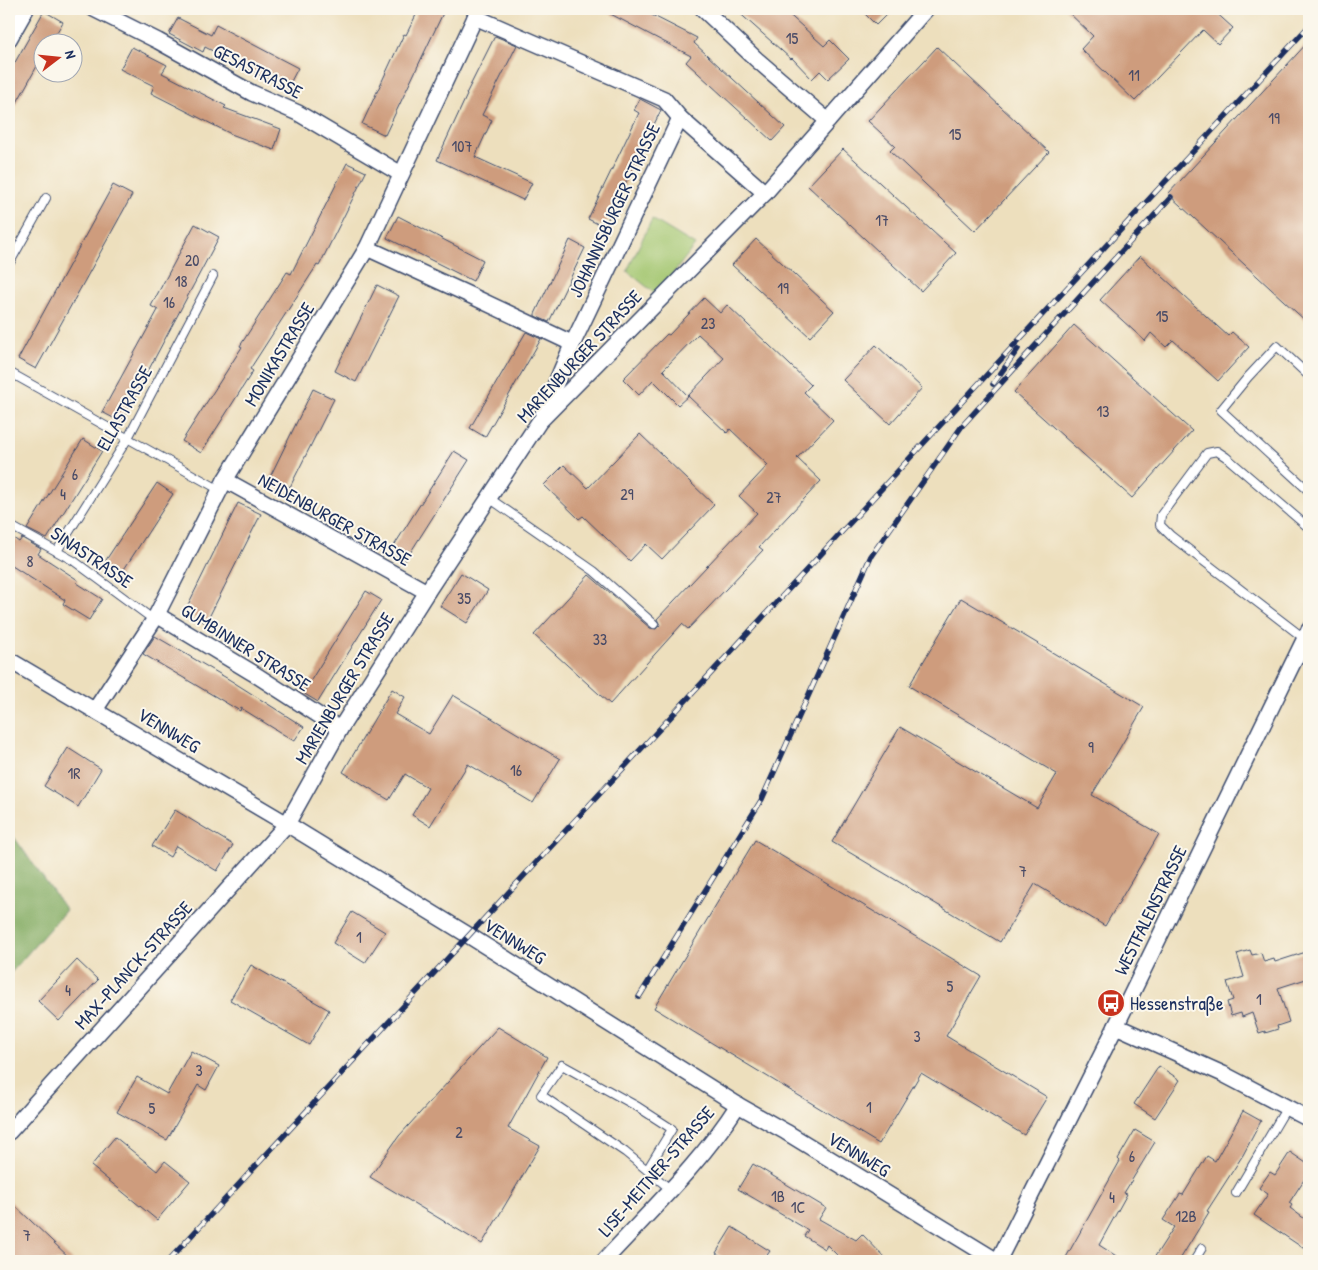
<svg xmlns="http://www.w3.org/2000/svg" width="1318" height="1270" viewBox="0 0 1318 1270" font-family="'Patrick Hand',sans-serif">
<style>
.green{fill:#a3c66f;stroke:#5f7a66}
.forest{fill:#82ab62;stroke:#4e6d60}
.building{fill:#ce9c7d;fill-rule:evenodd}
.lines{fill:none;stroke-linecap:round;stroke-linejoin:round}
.service-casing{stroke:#3a496c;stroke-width:10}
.minor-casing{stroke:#3a496c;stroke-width:18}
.service{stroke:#fff;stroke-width:8}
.minor{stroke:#fff;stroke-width:15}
.rail-casing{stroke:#1b2f5e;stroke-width:5.5}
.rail{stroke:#fbf7ec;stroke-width:4;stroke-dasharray:11;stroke-linecap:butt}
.labels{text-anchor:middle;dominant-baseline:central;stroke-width:4;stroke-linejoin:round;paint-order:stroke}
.number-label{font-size:16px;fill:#484a66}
.street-label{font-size:19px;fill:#1b2f5e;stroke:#fbf7ec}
.poi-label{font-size:19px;fill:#1b2f5e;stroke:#fbf7ec;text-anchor:start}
</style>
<rect width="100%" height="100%" fill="#fbf7ec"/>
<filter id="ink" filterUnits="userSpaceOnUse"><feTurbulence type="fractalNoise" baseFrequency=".02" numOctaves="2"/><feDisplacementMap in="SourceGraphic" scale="10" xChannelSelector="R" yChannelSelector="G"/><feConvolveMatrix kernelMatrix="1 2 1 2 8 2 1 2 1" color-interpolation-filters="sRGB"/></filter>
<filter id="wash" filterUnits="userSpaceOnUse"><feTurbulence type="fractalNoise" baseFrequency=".0096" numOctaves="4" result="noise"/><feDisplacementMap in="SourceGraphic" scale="20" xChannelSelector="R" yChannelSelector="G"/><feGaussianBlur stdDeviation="1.12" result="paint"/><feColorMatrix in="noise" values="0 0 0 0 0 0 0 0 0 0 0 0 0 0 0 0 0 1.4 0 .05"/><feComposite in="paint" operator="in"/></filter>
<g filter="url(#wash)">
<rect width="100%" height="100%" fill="#eddfbd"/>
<!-- green -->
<polygon class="green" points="652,219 695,245 657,295 627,271"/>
<!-- forest -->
<polygon class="forest" points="9,830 66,910 9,975"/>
<g id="blocks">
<!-- building -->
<g class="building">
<polygon points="419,9 445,9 385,135 362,124 404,34 406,35"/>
<polygon points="601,9 640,9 697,38 694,43 785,127 772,141 686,62 691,56"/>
<polygon points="735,9 783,9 824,46 830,40 849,59 828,79 820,71 812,79 792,58 791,59"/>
<polygon points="860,9 892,9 876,25"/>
<polygon points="1065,9 1212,9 1233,28 1218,44 1203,30 1135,101 1081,49 1093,36"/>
<polygon points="44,11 63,22 51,42 42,42 42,57 9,117 9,73"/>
<polygon points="178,18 211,35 216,25 298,68 287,89 205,47 203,52 169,34"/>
<polygon points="495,36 517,45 482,115 492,120 475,157 532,183 523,200 437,160 467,95 466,94"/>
<polygon points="1309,41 1309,324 1168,194"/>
<polygon points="132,47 167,65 162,73 226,106 224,108 281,129 274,150 231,134 151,93 154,86 120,69"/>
<polygon points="937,47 1049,152 975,231 890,151 895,146 868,121"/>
<polygon points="640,99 661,110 604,227 588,219 639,113 634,110"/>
<polygon points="843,149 956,253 921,291 808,186"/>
<polygon points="347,163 366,172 319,266 317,265 250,369 253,371 201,453 182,441 242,347 240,346 287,272 291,274"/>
<polygon points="113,185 132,195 36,369 18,359"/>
<polygon points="398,216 483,260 473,281 387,238"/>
<polygon points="195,224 219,237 121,422 102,412 158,310 151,306"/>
<polygon points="756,239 834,311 810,337 732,265"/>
<polygon points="570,240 585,248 549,322 535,316 535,314"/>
<polygon points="1140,256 1228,336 1232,332 1249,347 1218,381 1173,340 1166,347 1151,333 1145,341 1100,300"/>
<polygon points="377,285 399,296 356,382 335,371"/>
<path d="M704,298L720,313L727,305L811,385L804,392L833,420L797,458L821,481L759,547L763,550L688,629L682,624L610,704L534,635L589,575L650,628L656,629L660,625L657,619L757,513L739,496L768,465L730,429L727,433L688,396L678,405L653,380L639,395L623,379L667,334L669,335ZM698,334L724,358L688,396L663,370Z"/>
<polygon points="1074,325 1192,431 1132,498 1014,392"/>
<polygon points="526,332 541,339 485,437 470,428"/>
<polygon points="876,345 922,388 890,424 843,380"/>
<polygon points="313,389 334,399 290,487 270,477"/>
<polygon points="640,434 714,505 662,559 646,544 630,561 583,516 579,519 544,485 564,465 588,488"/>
<polygon points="83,439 102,451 47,539 27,529"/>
<polygon points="454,451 469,460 405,561 390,552"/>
<polygon points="157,483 173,494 119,577 102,566"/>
<polygon points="238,503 261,514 206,623 184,613"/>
<polygon points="9,535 19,542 22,538 41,549 38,554 78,580 77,583 102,599 89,620 63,604 65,600 9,564"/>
<polygon points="461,573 488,590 467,623 440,606"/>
<polygon points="366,591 381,600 318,702 303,693"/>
<polygon points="961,598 1144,707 1092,795 1159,834 1105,926 1035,884 1000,942 832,842 900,727 1037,808 1057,774 909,686"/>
<polygon points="155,636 230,680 304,727 294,741 241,708 240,711 143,654"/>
<polygon points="392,689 405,697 395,714 429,734 453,695 560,759 533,803 468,764 430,826 412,815 428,788 405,774 389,800 343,772"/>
<polygon points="68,748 101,769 78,807 44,786"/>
<polygon points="175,810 233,845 217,871 176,846 170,857 152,846"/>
<polygon points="755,840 981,976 946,1036 1047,1097 1024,1135 921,1073 879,1144 654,1008"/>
<polygon points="352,912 385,932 365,963 333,943"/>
<polygon points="1250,950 1252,955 1261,953 1264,962 1274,959 1275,962 1309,951 1309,978 1278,988 1289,1022 1277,1026 1278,1029 1265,1033 1265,1031 1259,1033 1252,1013 1242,1017 1241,1013 1231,1016 1227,1002 1233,1000 1227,982 1244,977 1237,954"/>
<polygon points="77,960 98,980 59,1021 38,1001"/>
<polygon points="251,965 329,1010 309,1045 230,1000"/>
<polygon points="498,1027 547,1057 508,1128 540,1146 482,1244 370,1177 399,1136"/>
<polygon points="191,1051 219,1066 206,1090 198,1085 167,1140 117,1112 137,1077 167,1094"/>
<polygon points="1159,1066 1180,1080 1155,1118 1134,1104"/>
<polygon points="1243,1111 1261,1121 1243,1155 1207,1211 1209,1212 1179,1261 1152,1261 1174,1227 1163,1220 1180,1194 1183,1195 1207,1156 1215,1161"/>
<polygon points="1135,1130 1155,1142 1124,1193 1127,1194 1099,1245 1124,1261 1064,1261 1120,1161 1118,1159"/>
<polygon points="115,1137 157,1171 165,1161 190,1181 157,1220 91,1166"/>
<polygon points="1290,1152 1309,1165 1309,1172 1289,1203 1292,1205 1290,1208 1309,1222 1309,1252 1254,1215 1268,1194 1259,1188 1270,1172 1275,1175"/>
<polygon points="753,1164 826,1208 819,1219 856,1240 862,1234 888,1261 843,1261 827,1245 825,1249 804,1236 808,1230 738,1189"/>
<polygon points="9,1200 73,1261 9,1261"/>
<polygon points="732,1227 770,1251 763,1261 729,1261 716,1253"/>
</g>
</g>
</g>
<g filter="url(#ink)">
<use href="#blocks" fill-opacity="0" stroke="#3a496c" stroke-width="1"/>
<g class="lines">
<!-- service casing -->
<g class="service-casing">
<g id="service">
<polyline points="9,264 46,198"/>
<polyline points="9,372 220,490"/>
<polyline points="1309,376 1277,346 1248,377 1221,410 1309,491"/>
<polyline points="489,498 594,571 654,624"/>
<polyline points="9,525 74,561 154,620"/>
<polyline points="57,551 128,438 213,276"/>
<polyline points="1305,639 1171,536 1160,525 1161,515 1207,453 1217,451 1226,457 1309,528"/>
<polyline points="647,1170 672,1129 638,1107 562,1065 541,1095 625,1152 670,1189"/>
<polyline points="1236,1193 1287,1107"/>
<polyline points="1194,1261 1202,1248"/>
</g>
</g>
<!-- minor casing -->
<g class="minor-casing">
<g id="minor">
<polyline points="94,9 158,41 252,93 298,113 401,174"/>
<polyline points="703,9 756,59 828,121"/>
<polyline points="475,17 664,99 680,118"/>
<polyline points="9,39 26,9"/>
<polyline points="367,248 476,298 565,340 572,345"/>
<polyline points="543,414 572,345 680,118 765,193"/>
<polyline points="225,480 427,592"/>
<polyline points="157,615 253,673 340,729"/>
<polyline points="9,660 287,824 468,935 738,1105 786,1132 997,1261"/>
<polyline points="95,710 154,620 225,480 367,248 479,9"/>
<polyline points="1116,1026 1223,1074 1309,1119"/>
<polyline points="9,1132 287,824 340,729 427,592 539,422 765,193 926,9"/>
<path d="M604,1261C650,1211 701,1163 738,1105"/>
<polyline points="998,1261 1116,1026 1309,630"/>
</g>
</g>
<!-- service -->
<use href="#service" class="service"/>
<!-- minor -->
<use href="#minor" class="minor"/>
<!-- rail casing -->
<g class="rail-casing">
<g id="rail">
<polyline points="993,384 1018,349"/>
<polyline points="639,997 762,799 871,556 962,426 1171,197"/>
<polyline points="168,1261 1309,26"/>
</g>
</g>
<!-- rail -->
<use href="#rail" class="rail"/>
</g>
</g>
<!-- icons -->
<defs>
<g id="bus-disc" transform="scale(1.4375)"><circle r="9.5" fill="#c8321e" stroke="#fbf7ec"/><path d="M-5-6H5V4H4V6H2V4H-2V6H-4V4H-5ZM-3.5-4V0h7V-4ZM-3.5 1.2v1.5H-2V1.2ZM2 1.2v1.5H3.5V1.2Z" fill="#fff"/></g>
</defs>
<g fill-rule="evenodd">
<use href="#bus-disc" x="1111" y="1003"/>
</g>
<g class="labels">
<!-- number labels -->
<g class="number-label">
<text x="792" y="38">15</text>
<text x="1134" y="75">11</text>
<text x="1274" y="118">19</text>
<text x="955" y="134">15</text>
<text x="462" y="146">107</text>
<text x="882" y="220">17</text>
<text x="192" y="260">20</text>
<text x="181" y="281">18</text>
<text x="783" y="288">19</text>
<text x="169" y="302">16</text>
<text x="1162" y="316">15</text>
<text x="708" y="323">23</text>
<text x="1103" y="411">13</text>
<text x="75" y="474">6</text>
<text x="63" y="494">4</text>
<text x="627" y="494">29</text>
<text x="774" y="497">27</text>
<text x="30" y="561">8</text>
<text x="464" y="598">35</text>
<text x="600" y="639">33</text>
<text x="1091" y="747">9</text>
<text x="516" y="770">16</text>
<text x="74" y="773">1R</text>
<text x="1023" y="871">7</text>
<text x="359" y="937">1</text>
<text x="950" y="986">5</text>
<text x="68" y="990">4</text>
<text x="1259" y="999">1</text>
<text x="917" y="1036">3</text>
<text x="199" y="1070">3</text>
<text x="869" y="1107">1</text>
<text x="152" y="1108">5</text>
<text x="459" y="1132">2</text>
<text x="1132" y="1156">6</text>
<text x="778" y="1196">1B</text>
<text x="1112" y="1197">4</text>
<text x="798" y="1207">1C</text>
<text x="1186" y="1216">12B</text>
<text x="27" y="1235">7</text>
</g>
<!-- street labels -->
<g class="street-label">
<text transform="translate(258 71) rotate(27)">GESASTRASSE</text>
<text transform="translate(614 210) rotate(-65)">JOHANNISBURGER STRASSE</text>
<text transform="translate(279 354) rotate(-59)">MONIKASTRASSE</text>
<text transform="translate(579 356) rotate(-47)">MARIENBURGER STRASSE</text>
<text transform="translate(124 408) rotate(-61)">ELLASTRASSE</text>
<text transform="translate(335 519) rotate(29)">NEIDENBURGER STRASSE</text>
<text transform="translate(92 557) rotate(34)">SINASTRASSE</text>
<text transform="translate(246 647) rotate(32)">GUMBINNER STRASSE</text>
<text transform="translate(344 688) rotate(-59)">MARIENBURGER STRASSE</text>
<text transform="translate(169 730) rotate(31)">VENNWEG</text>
<text transform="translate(1150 910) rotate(-64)">WESTFALENSTRASSE</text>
<text transform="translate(515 941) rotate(32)">VENNWEG</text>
<text transform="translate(133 965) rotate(-48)">MAX-PLANCK-STRASSE</text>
<text transform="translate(859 1154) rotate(31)">VENNWEG</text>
<text transform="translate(656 1171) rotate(-49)">LISE-MEITNER-STRASSE</text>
</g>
<!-- poi labels -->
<g class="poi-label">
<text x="1130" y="1003">Hessenstraße</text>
</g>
</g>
<!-- margin -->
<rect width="1318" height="1270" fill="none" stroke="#fbf7ec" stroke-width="30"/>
<!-- north arrow -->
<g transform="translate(58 58) rotate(74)"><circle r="24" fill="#fbf7ec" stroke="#a1a7b3"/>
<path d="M0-4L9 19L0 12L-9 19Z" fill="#c8321e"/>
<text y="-8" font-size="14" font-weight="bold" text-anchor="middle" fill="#1b2f5e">N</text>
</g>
</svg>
